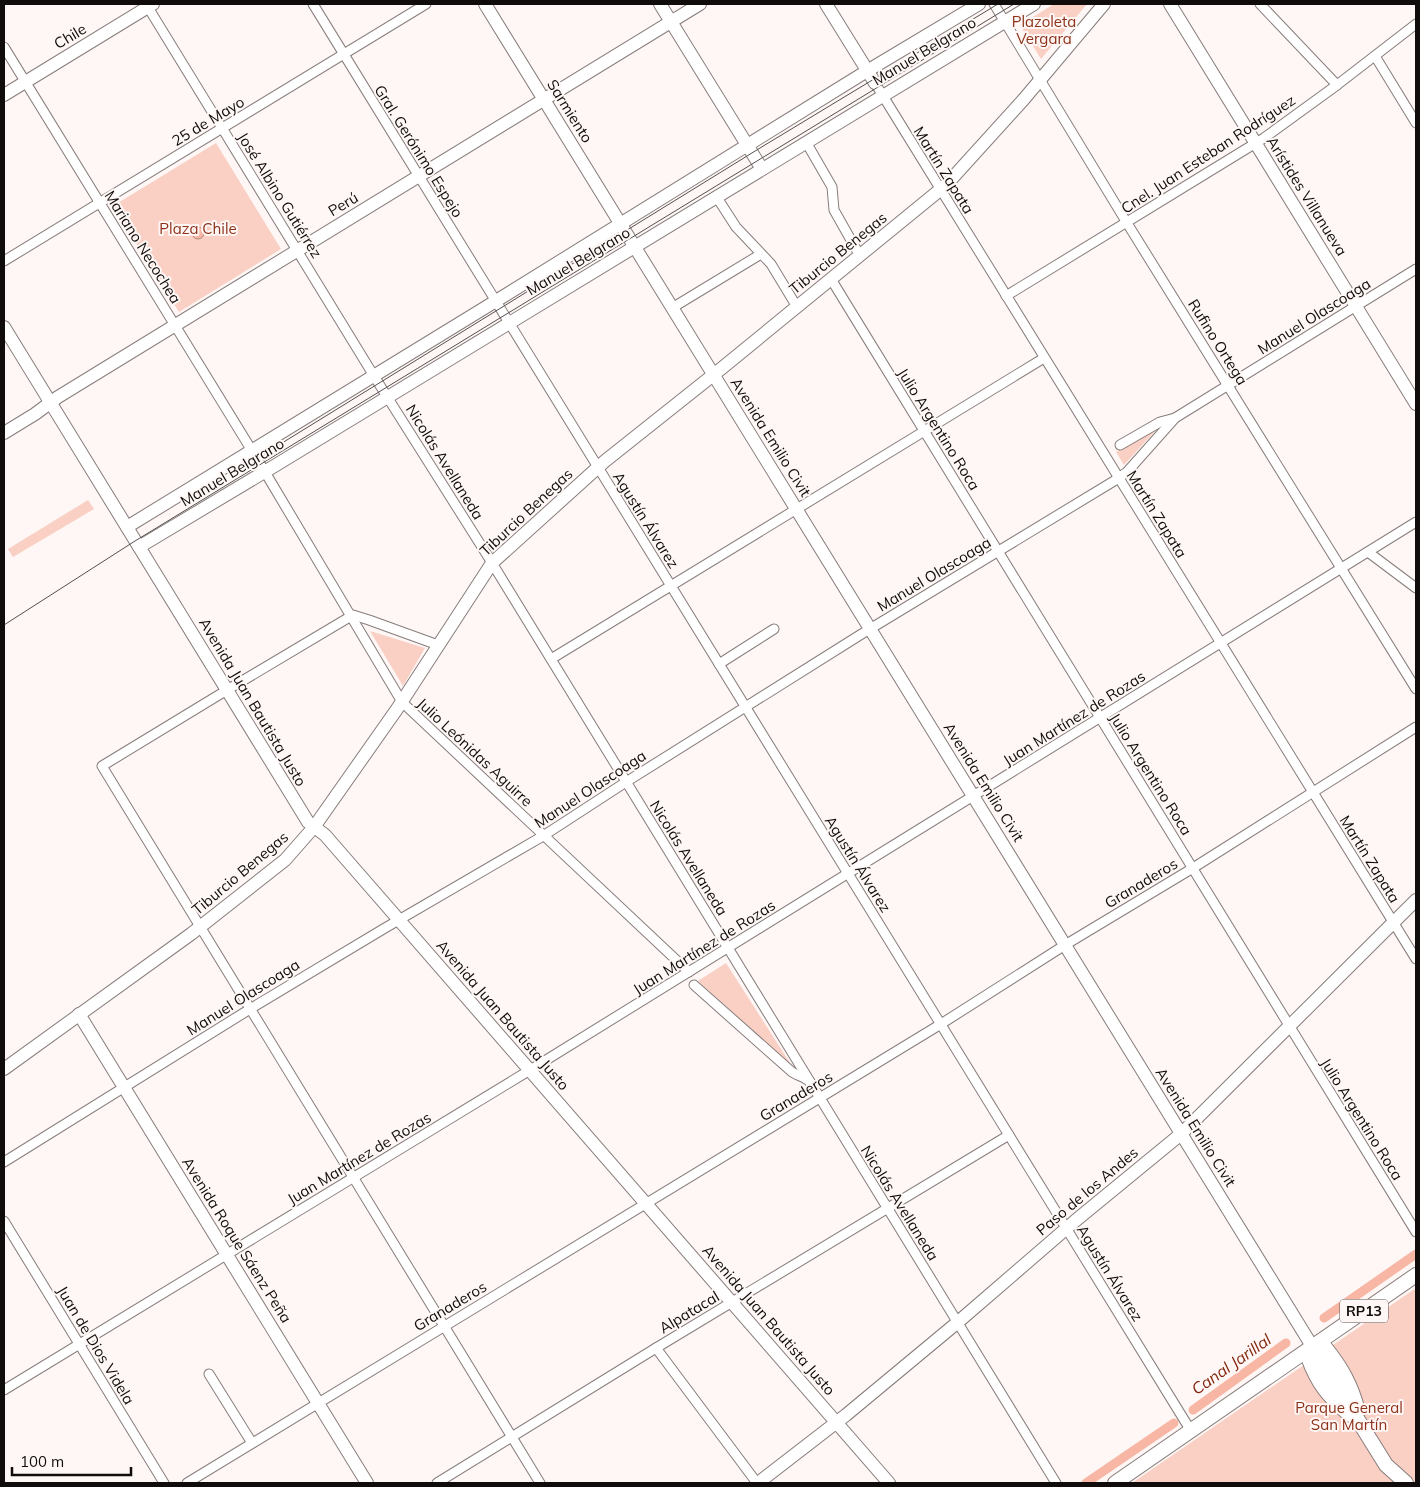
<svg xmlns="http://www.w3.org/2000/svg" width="1420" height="1487" viewBox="0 0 1420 1487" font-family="Mulish,sans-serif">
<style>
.green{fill:#fad0c5}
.water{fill:#f8b7a5;stroke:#b28477}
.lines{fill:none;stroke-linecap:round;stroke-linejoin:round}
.canal{stroke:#f8b7a5;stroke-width:9}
.street-casing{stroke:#877d7b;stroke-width:11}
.secondary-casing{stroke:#877d7b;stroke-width:14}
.primary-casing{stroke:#877d7b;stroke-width:16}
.street{stroke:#fff;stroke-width:9}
.secondary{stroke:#fff;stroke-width:12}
.primary{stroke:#fff;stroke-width:14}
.tram{stroke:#54504f;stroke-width:1}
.labels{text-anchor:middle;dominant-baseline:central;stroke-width:4;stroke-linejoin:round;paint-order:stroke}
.shield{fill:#fef7f5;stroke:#575251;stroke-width:1}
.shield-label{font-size:14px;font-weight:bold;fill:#0f0c0b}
.park-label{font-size:15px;fill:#8d3119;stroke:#fef7f5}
.street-label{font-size:15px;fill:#0f0c0b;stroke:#fef7f5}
.water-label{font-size:16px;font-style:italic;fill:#80250b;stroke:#fef7f5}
</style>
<rect width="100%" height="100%" fill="#fef7f5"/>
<!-- green -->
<g class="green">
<polygon points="1054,4 1087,4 1041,59 1020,25"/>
<polygon points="216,143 281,249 179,312 113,206"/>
<polygon points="1156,430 1124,465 1116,452"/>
<polygon points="88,500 94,509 13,557 8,549"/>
<polygon points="370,631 425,648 403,686"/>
<polygon points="726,963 792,1066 698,981"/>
<polygon points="1416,1288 1416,1483 1132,1483"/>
</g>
<!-- water -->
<circle class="water" cx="198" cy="233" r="6"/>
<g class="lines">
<!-- canal -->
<g class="canal">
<polyline points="1324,1318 1416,1254"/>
<polyline points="1193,1410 1286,1343"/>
<polyline points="1086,1483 1174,1423"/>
</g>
<!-- street casing -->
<g class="street-casing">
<g id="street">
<polyline points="146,4 374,376 489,558 1056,1483"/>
<polyline points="313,4 1191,1431"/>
<polyline points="994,4 1127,223 1416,689"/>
<polyline points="1260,4 1337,85"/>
<polyline points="4,47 265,472 402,702 689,972"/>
<polyline points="1375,56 1416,123"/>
<polyline points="875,83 1416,959"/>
<polyline points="806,142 832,187 834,210 860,256"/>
<polyline points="716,196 736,227 771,264 797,307"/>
<polyline points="4,261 426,4"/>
<path d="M831,279C1027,596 1219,916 1416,1232"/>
<polyline points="1006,296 1264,138 1337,85 1416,24"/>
<polyline points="672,308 761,254"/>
<polyline points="1120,445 1160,422 1175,418"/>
<polyline points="1368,552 1416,588"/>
<polyline points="438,645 369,620 353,615 227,690 102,766 540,1483"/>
<polyline points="551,659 1044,358"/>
<polyline points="719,664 774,629"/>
<path d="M694,985L792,1072C798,1076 805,1077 810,1082"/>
<polyline points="4,1162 250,1009 385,928 543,836 626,782 860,635 1114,481 1127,472 1175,418 1416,269"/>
<polyline points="4,1221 164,1483"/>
<polyline points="656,1348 757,1483"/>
<polyline points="209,1374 252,1443"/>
<polyline points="4,1390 530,1070 1416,522"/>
<polyline points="187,1483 941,1024 1065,945 1193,868 1416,727"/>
<polyline points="437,1483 656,1348 1009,1135"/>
</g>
</g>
<!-- secondary casing -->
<g class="secondary-casing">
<g id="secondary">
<polyline points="485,4 1312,1346"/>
<polyline points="660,4 762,169"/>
<polyline points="826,4 875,83"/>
<polyline points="1170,4 1416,404"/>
<polyline points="4,95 153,4"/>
<polyline points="4,327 308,822 325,835 889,1483"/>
<polyline points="4,433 35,414 58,397 700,4"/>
<polyline points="127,527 504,296 867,71 979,4"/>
<polyline points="139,547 271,468 1034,4"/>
<polyline points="79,1014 367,1483"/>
<polyline points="4,1069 191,934 285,860 314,827 397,709 492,563 605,461 722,368 946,185 1024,99 1104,4"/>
<polyline points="758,1483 846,1415 958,1322 1075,1221 1181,1134 1416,900"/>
</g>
</g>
<!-- primary casing -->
<g class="primary-casing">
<g id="primary">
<polyline points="1312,1346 1386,1465 1406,1483"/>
<path d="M1312,1346H1324C1341,1367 1351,1384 1358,1411"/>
<path d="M1312,1346L1308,1357C1318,1384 1328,1396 1350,1415"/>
<polyline points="1115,1483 1416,1275"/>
</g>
</g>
<!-- street -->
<use href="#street" class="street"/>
<!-- secondary -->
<use href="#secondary" class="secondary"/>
<!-- primary -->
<use href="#primary" class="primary"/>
<!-- tram -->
<g class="tram">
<polyline points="261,456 760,148 998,4"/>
<polyline points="4,625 135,541 1014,4"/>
</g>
</g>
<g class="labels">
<!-- shield labels -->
<rect class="shield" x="1340" y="1299.5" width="48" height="23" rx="4"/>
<g class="shield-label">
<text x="1364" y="1311">RP13</text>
</g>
<!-- park labels -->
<g class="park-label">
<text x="1044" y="21">Plazoleta<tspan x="1044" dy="17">Vergara</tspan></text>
<text x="198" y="228">Plaza Chile</text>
<text x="1349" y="1407">Parque General<tspan x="1349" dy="17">San Martín</tspan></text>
</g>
<!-- street labels -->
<g class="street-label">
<text transform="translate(70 36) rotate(-31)">Chile</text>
<text transform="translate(924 51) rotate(-31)">Manuel Belgrano</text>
<text transform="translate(570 111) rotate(58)">Sarmiento</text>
<text transform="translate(208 121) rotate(-31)">25 de Mayo</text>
<text transform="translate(419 151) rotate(58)">Gral. Gerónimo Espejo</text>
<text transform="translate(1208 154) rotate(-33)">Cnel. Juan Esteban Rodríguez</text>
<text transform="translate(944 170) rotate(58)">Martín Zapata</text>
<text transform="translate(280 195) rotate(58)">José Albino Gutiérrez</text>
<text transform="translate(1307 196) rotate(58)">Arístides Villanueva</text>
<text transform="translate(343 204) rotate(-31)">Perú</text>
<text transform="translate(143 247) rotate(58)">Mariano Necochea</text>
<text transform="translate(838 253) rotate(-39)">Tiburcio Benegas</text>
<text transform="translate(578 261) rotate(-31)">Manuel Belgrano</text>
<text transform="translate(1314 316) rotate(-32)">Manuel Olascoaga</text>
<text transform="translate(1218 342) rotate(58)">Rufino Ortega</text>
<text transform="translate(939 429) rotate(58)">Julio Argentino Roca</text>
<text transform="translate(771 437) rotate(58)">Avenida Emilio Civit</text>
<text transform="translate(445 462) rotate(58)">Nicolás Avellaneda</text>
<text transform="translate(232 472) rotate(-31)">Manuel Belgrano</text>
<text transform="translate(526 512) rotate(-43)">Tiburcio Benegas</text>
<text transform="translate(1157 514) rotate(58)">Martín Zapata</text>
<text transform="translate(646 520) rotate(58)">Agustín Álvarez</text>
<text transform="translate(934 574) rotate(-31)">Manuel Olascoaga</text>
<text transform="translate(253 702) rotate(59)">Avenida Juan Bautista Justo</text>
<text transform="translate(1074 718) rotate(-32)">Juan Martínez de Rozas</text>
<text transform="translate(475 752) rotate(43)">Julio Leónidas Aguirre</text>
<text transform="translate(1151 774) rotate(58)">Julio Argentino Roca</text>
<text transform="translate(984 782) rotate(58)">Avenida Emilio Civit</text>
<text transform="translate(590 789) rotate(-33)">Manuel Olascoaga</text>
<text transform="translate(689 858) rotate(58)">Nicolás Avellaneda</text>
<text transform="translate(1370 859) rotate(58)">Martín Zapata</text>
<text transform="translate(858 864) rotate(58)">Agustín Álvarez</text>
<text transform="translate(240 873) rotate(-40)">Tiburcio Benegas</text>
<text transform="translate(1141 883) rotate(-31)">Granaderos</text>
<text transform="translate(704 947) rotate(-32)">Juan Martínez de Rozas</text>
<text transform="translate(243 997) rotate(-32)">Manuel Olascoaga</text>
<text transform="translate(503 1015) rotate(49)">Avenida Juan Bautista Justo</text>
<text transform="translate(796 1096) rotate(-31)">Granaderos</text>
<text transform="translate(1362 1119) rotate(58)">Julio Argentino Roca</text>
<text transform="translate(1196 1127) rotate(58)">Avenida Emilio Civit</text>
<text transform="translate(359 1158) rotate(-31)">Juan Martínez de Rozas</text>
<text transform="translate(1087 1191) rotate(-40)">Paso de los Andes</text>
<text transform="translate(900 1203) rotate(58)">Nicolás Avellaneda</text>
<text transform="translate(237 1240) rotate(58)">Avenida Roque Sáenz Peña</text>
<text transform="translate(1110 1273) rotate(58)">Agustín Álvarez</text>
<text transform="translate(450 1306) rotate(-31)">Granaderos</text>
<text transform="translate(689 1312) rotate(-31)">Alpatacal</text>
<text transform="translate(769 1320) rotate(49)">Avenida Juan Bautista Justo</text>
<text transform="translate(96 1345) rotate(59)">Juan de Dios Videla</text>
</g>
<!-- water labels -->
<g class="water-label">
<text transform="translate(1231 1364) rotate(-35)">Canal Jarillal</text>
</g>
</g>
<!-- border -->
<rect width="1420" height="1487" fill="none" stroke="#0f0c0b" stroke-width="10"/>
<!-- scale -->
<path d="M12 1467v8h119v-8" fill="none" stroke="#0f0c0b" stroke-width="2.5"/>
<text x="20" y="1467" font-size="15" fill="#0f0c0b" stroke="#fef7f5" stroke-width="4" paint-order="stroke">100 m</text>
</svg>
